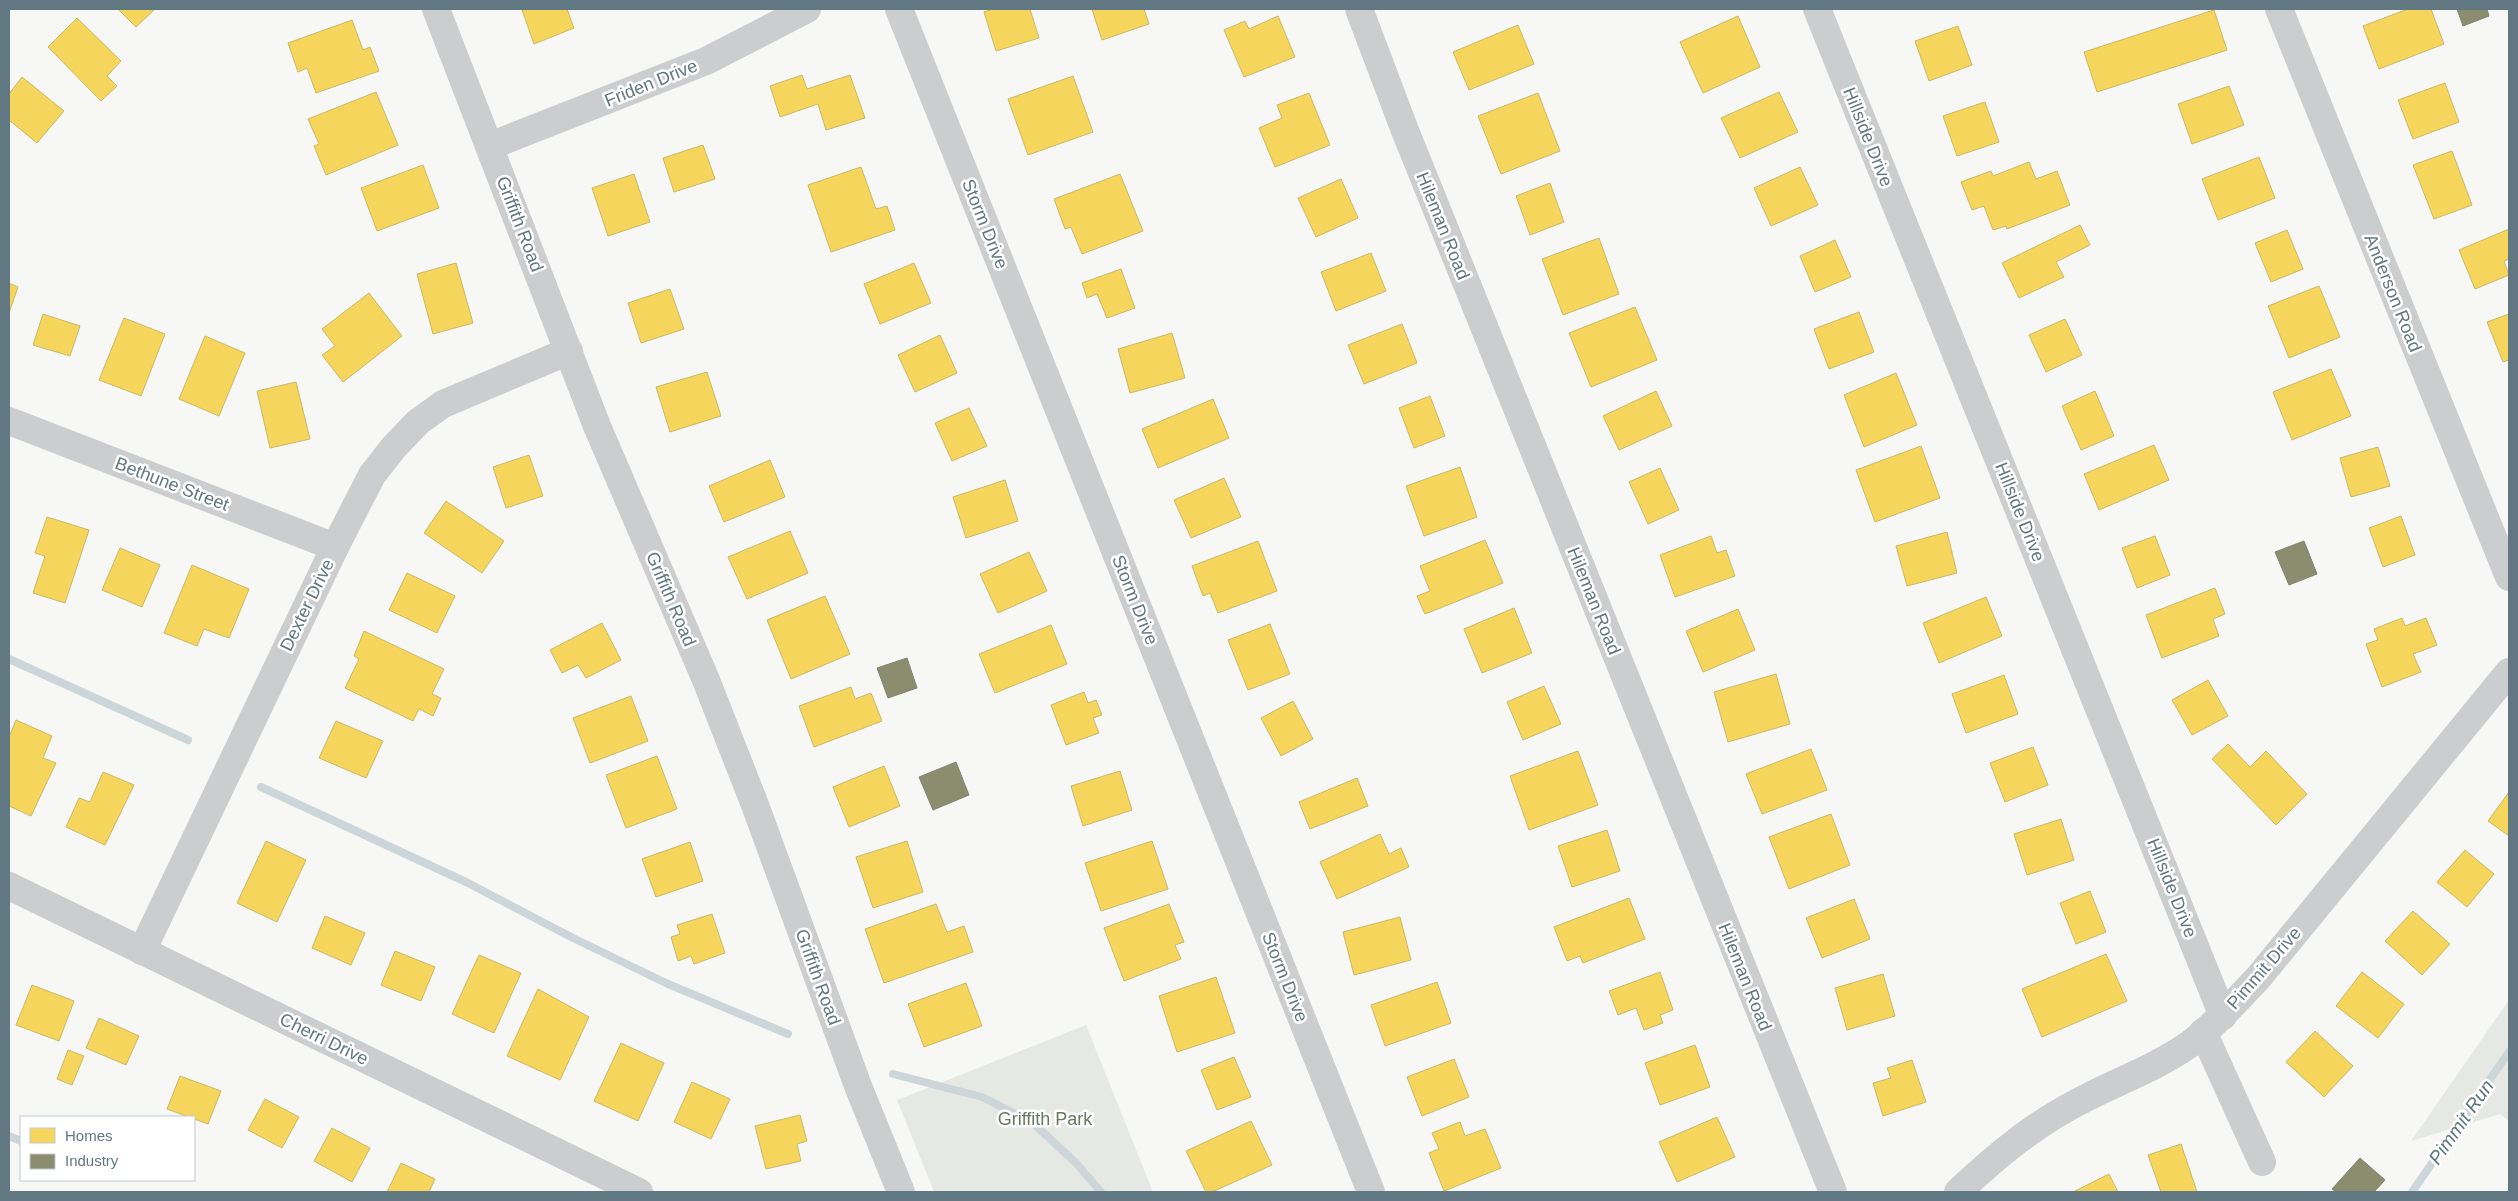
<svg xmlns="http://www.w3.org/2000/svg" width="2518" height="1201" viewBox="0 0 2518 1201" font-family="Helvetica,sans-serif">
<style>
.green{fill:#e6e9e3}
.homes{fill:#f6d55c;stroke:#c9b967}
.industry{fill:#8c8c6e;stroke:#7f8674}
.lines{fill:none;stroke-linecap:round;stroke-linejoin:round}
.stream{stroke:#ccd6d8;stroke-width:8}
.minor{stroke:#cccdce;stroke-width:28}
.labels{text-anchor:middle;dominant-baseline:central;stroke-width:5;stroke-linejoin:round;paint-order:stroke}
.street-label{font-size:18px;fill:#617782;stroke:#fff}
.park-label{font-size:18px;fill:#677a60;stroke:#fff}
.water-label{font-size:19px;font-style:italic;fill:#5c767c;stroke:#fff}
</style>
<rect width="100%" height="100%" fill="#f7f7f6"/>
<!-- green -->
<g class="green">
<polygon points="2509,1000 2509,1121 2500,1114 2411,1141"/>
<polygon points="1086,1025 1153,1192 934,1192 897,1100"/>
</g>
<!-- homes -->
<g class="homes">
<polygon points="118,9 155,9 136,27"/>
<polygon points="525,9 567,9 574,28 534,44 522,10"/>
<polygon points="993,9 1030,9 1039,38 996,51 984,12"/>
<polygon points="1092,9 1144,9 1149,24 1102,40"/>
<polygon points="2408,9 2431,9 2444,44 2379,69 2363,26"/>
<polygon points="2214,10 2227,50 2097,92 2084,52"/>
<polygon points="1278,16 1295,57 1244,77 1224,30 1245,21 1249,29"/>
<polygon points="1738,16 1760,67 1703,93 1680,42"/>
<polygon points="77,18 121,61 107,76 117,86 101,101 48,47"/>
<polygon points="352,20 363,50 370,47 379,71 316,93 307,68 298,72 288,43"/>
<polygon points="1518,25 1534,64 1469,90 1453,52"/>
<polygon points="1958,26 1972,65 1929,81 1915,41"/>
<polygon points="802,75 807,89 850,75 865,118 826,130 818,104 780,117 770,86"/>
<polygon points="1073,76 1093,132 1028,155 1008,99"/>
<polygon points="22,77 64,111 37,143 9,120 9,94"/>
<polygon points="2445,83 2459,122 2413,139 2398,100"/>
<polygon points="2229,86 2244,125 2192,144 2178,104"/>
<polygon points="376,92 398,145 326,175 314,146 319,144 308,119"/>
<polygon points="1779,92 1798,132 1740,158 1721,118"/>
<polygon points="1309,93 1330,145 1275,167 1259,128 1282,118 1277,105"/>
<polygon points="1538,93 1560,151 1501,174 1478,116"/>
<polygon points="1985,102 1999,142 1957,156 1943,116"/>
<polygon points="703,145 715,179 674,192 663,158"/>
<polygon points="2452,151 2472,205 2434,219 2413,165"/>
<polygon points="2259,157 2275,198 2218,220 2202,179"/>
<polygon points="2029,162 2036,179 2057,171 2070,205 2007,229 2006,226 1993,230 1984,206 1972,210 1961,182 1991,171 1993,176"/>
<polygon points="423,165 439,208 377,231 361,188"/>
<polygon points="861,167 876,209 887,206 895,230 831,252 808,185"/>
<polygon points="1800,167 1818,205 1771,226 1754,188"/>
<polygon points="634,174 650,222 608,236 592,188"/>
<polygon points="1120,174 1143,231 1082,254 1071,227 1065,229 1054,199"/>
<polygon points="1341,179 1358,218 1316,237 1298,198"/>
<polygon points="1550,183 1564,222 1530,235 1516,196"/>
<polygon points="2080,225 2090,245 2056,262 2064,277 2019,298 2002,263"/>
<polygon points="2509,229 2509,259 2504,261 2509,275 2475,289 2459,250"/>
<polygon points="2287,230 2303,269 2271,282 2255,243"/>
<polygon points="1599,238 1619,294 1563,315 1542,259"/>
<polygon points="1835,240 1851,277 1815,292 1800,256"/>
<polygon points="1371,253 1386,291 1336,311 1321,272"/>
<polygon points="456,263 473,323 433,334 417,274"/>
<polygon points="914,263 931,303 880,324 864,284"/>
<polygon points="1121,269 1135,308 1107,318 1097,294 1087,298 1082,283"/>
<polygon points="9,283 18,287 9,313"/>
<polygon points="2319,286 2340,337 2289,358 2268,306"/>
<polygon points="670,289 684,329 641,343 628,303"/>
<polygon points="369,293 402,336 343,382 322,355 335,346 322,329"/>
<polygon points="1635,307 1657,360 1591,387 1569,333"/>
<polygon points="1859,312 1874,352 1829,369 1814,329"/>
<polygon points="43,314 80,326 70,356 33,345"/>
<polygon points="2509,314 2509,360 2503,362 2487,322"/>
<polygon points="124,318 165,334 141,396 99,380"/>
<polygon points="2065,319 2082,355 2046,372 2029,335"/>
<polygon points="1402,324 1417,363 1364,384 1348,345"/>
<polygon points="1172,333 1185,378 1130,393 1118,349"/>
<polygon points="940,335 957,373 915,392 898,355"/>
<polygon points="205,336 245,353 219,416 179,399"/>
<polygon points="2331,369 2351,416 2292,440 2273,392"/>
<polygon points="707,372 721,416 670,432 656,387"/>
<polygon points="1896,373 1917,425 1864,447 1844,395"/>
<polygon points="296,382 310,439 270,448 257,391"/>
<polygon points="1656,391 1672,426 1619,450 1603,416"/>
<polygon points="2095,391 2114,436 2081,450 2062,406"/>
<polygon points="1430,396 1445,436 1414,448 1399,408"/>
<polygon points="1213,399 1229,438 1158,468 1142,429"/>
<polygon points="969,408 987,446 952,461 935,423"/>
<polygon points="2154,445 2169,480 2099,510 2084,474"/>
<polygon points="1921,446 1940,498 1875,522 1856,470"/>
<polygon points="2378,447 2390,486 2351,497 2340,458"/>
<polygon points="529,455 543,496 506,508 493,467"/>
<polygon points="770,460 785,497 724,522 709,486"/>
<polygon points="1460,467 1477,517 1424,536 1406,486"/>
<polygon points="1660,468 1679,510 1648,524 1629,482"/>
<polygon points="1224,478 1241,517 1191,538 1174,500"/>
<polygon points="1005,480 1018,521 966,538 953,497"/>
<polygon points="446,501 504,541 482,573 424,533"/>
<polygon points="2401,516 2415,555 2383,567 2369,528"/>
<polygon points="47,517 89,530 65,603 33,593 45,556 35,553"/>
<polygon points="790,531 808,573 747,599 728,557"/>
<polygon points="1947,532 1957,573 1907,586 1896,546"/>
<polygon points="1711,536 1717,553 1726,550 1735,576 1675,597 1660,555"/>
<polygon points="2155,536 2170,575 2137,588 2122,548"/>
<polygon points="1485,540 1503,583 1425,614 1417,596 1430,591 1420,566"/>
<polygon points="1258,541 1277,591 1218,613 1210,593 1203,596 1192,566"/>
<polygon points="120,548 160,565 142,607 102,590"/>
<polygon points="1029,552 1047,591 998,613 980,574"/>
<polygon points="192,565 249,589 229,638 204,629 197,646 164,633"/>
<polygon points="407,573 455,596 437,633 389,610"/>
<polygon points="2215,588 2225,614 2213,619 2219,636 2162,658 2146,615"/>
<polygon points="825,596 850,654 791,679 767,620"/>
<polygon points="1986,597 2002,636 1939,663 1923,623"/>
<polygon points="1514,608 1532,653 1482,673 1464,629"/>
<polygon points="1738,609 1755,650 1703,672 1686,631"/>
<polygon points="2402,618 2405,626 2426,618 2437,645 2413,654 2421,672 2382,687 2366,644 2378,640 2374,629"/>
<polygon points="602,623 621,660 586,678 578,665 562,673 550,650"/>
<polygon points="1270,624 1290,674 1248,690 1228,640"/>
<polygon points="1051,625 1067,664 995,693 979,654"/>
<polygon points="364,631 444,669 432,694 441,698 433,716 419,709 413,721 345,688 359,659 354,656"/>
<polygon points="1776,674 1790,724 1728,742 1714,692"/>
<polygon points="2004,675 2018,714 1966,733 1952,694"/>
<polygon points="2208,680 2228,716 2192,735 2172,700"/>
<polygon points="1544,686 1561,724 1523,740 1507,702"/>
<polygon points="851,687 855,699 871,693 882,721 814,747 799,706"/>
<polygon points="1084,692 1088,703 1096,700 1102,715 1093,718 1099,733 1066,745 1051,705"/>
<polygon points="631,696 648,741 590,763 573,718"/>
<polygon points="1293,701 1313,739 1281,756 1261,718"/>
<polygon points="16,720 52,736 43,758 56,763 31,816 9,806 9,737"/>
<polygon points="336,721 383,741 366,778 319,758"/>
<polygon points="2228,744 2250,767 2266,751 2307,794 2276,825 2212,759"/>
<polygon points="2033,747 2048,785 2005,802 1990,763"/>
<polygon points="1811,749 1827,790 1762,814 1746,774"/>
<polygon points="1578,751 1598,805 1529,830 1510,776"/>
<polygon points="657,756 677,809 626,828 606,775"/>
<polygon points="884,766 900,806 849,827 833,787"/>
<polygon points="1120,771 1132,810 1083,826 1071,786"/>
<polygon points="103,772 134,785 105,845 66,827 79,798 90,802"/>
<polygon points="1357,778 1368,806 1310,829 1299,802"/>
<polygon points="2509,792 2509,836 2488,821"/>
<polygon points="1831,814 1850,865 1789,889 1769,837"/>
<polygon points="2061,819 2074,860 2027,875 2014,834"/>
<polygon points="1607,830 1620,871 1572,887 1558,846"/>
<polygon points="1380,834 1389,854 1401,848 1409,867 1337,899 1320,862"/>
<polygon points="266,841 306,860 277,922 237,903"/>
<polygon points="907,841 923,892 873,908 856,857"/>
<polygon points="1152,841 1168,889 1101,911 1085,863"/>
<polygon points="690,842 703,881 656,897 642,859"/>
<polygon points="2465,850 2494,874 2467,907 2437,882"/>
<polygon points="2090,891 2106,932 2076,944 2060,903"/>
<polygon points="1629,898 1645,939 1583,963 1580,956 1567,961 1554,927"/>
<polygon points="1854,899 1870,939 1822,958 1806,918"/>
<polygon points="936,904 947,932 964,926 973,952 884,983 865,929"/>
<polygon points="1169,904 1184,942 1175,945 1181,959 1124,981 1104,928"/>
<polygon points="2413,911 2450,944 2422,975 2385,941"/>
<polygon points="712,914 725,953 694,964 691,956 678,961 671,937 680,934 677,925"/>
<polygon points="325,916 365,933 351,965 312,948"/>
<polygon points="1400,917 1411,960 1354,975 1343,932"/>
<polygon points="395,951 435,967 421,1001 381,985"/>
<polygon points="2106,954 2127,1001 2042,1037 2022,989"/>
<polygon points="479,955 521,973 494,1033 452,1014"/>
<polygon points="1660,972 1673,1010 1660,1015 1663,1023 1644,1030 1636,1008 1618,1015 1609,991"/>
<polygon points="2362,972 2404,1004 2378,1038 2336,1006"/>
<polygon points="1883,974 1895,1016 1847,1030 1835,988"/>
<polygon points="1216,977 1235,1033 1177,1052 1159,996"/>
<polygon points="1437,982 1451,1023 1385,1046 1371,1005"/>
<polygon points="966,983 982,1026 924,1047 908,1004"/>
<polygon points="32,985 74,1001 59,1041 16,1025"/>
<polygon points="538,989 589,1017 560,1080 507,1056"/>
<polygon points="99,1018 139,1036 126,1065 86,1048"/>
<polygon points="2315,1031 2353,1066 2324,1097 2286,1062"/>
<polygon points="621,1043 664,1063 638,1121 594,1101"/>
<polygon points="1695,1045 1710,1087 1660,1105 1645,1063"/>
<polygon points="68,1050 84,1056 72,1085 57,1079"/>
<polygon points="1234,1057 1251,1097 1217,1110 1201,1070"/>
<polygon points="1454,1059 1469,1097 1422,1116 1407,1077"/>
<polygon points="1912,1060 1926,1102 1883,1116 1873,1083 1891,1078 1887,1068"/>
<polygon points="180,1076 221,1091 208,1124 167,1109"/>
<polygon points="692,1082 730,1099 711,1139 674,1122"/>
<polygon points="265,1099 299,1117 282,1148 248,1130"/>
<polygon points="800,1115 807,1141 797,1144 801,1161 766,1169 755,1126"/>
<polygon points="1717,1117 1735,1157 1677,1182 1659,1142"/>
<polygon points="1251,1121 1272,1165 1212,1192 1206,1192 1186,1151"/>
<polygon points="1460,1122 1465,1136 1485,1129 1501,1168 1444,1191 1429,1153 1439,1149 1432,1133"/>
<polygon points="332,1128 370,1148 352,1182 314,1161"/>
<polygon points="2181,1144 2197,1192 2161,1192 2148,1155"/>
<polygon points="401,1163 435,1179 429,1192 387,1192"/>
<polygon points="2109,1174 2118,1192 2073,1192"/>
</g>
<!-- industry -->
<g class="industry">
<polygon points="2457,9 2487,9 2489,16 2463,26"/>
<polygon points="2304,541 2317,574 2289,585 2275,552"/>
<polygon points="907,658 917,688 888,698 877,668"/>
<polygon points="956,762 969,795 933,810 919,777"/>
<polygon points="2360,1158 2385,1180 2374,1192 2336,1192 2332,1189"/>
</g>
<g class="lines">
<!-- stream -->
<g class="stream">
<polyline points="9,659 188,740"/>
<polyline points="261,787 466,882 573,938 668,984 788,1034"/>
<polyline points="893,1074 982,1097 1033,1123 1076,1163 1101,1192"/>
<polyline points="9,1136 21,1141"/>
<polyline points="2412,1192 2509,1052"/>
</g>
<!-- minor -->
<g class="minor">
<polyline points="436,9 597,426 706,680 755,805 858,1086 901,1192"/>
<polyline points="899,9 1371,1192"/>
<polyline points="1359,9 1404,128 1833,1192"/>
<polyline points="1817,9 2223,1016"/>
<polyline points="2279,9 2509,577"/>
<polyline points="490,146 706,61 807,9"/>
<polyline points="9,421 335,547"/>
<polyline points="9,886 639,1192"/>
<polyline points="142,951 335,547 372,475 394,447 418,422 443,404 569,351"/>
<polyline points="2203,1032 2262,1162"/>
<path d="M1958,1192C1997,1155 2037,1122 2086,1098C2121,1080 2157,1067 2190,1044C2215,1025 2236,1001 2258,978L2509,672"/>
</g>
</g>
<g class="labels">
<!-- street labels -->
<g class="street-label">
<text transform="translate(651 83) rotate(-22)">Friden Drive</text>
<text transform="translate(1868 137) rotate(68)">Hillside Drive</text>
<text transform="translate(520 224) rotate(69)">Griffith Road</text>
<text transform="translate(985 224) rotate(68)">Storm Drive</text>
<text transform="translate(1443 226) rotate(68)">Hileman Road</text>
<text transform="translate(2393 293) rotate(68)">Anderson Road</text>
<text transform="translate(172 484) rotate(21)">Bethune Street</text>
<text transform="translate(2020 512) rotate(68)">Hillside Drive</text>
<text transform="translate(671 599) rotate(67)">Griffith Road</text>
<text transform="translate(1135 600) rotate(68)">Storm Drive</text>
<text transform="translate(1594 601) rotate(68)">Hileman Road</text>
<text transform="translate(307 605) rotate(-64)">Dexter Drive</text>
<text transform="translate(2172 888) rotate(68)">Hillside Drive</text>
<text transform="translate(2264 968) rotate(-49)">Pimmit Drive</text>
<text transform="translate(818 977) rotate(70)">Griffith Road</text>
<text transform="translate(1285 977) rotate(68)">Storm Drive</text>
<text transform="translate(1745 977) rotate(68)">Hileman Road</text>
<text transform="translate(324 1039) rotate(26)">Cherri Drive</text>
</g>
<!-- park labels -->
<g class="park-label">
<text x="1045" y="1119">Griffith Park</text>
</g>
<!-- water labels -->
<g class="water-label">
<text transform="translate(2461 1122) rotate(-55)">Pimmit Run</text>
</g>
</g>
<!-- border -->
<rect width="2518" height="1201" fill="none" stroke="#617782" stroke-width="20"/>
<!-- legend -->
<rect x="20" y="1116" width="175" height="65" fill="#ffffff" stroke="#c0c9cd"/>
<rect x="30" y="1128" width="25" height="15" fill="#f6d55c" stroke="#c0c9cd"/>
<text x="65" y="1141" font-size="15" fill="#617782">Homes</text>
<rect x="30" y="1154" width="25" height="15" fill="#8c8c6e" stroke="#c0c9cd"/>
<text x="65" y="1166" font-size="15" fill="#617782">Industry</text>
</svg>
